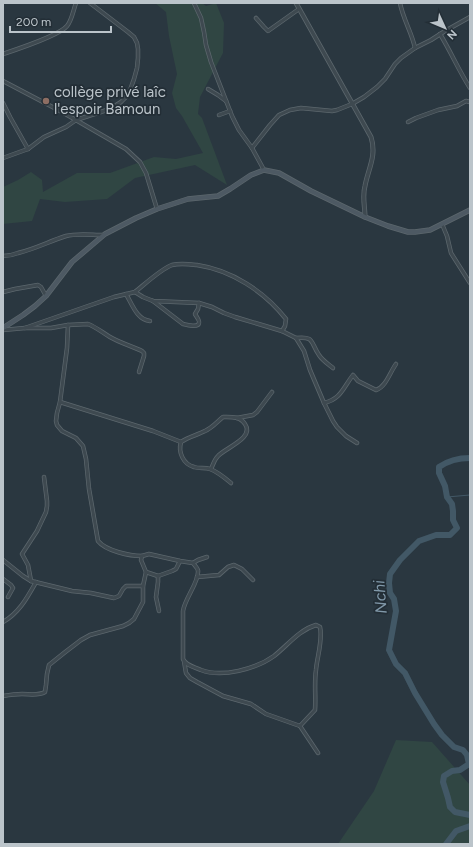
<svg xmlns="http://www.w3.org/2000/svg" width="473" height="847" viewBox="0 0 473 847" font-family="Figtree,sans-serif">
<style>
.green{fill:#304643}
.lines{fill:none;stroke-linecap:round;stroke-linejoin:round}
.stream{stroke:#425866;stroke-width:1}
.river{stroke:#425866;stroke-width:6}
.minor-casing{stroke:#5c676d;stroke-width:4.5}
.tertiary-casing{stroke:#5c676d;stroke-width:5}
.secondary-casing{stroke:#5c676d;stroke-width:5.5}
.minor{stroke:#3e4950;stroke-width:3}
.tertiary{stroke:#3e4950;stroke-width:3.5}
.secondary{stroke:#4d5963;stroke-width:4}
.education-dot{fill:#8d6e63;stroke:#232e36;stroke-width:1.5}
.labels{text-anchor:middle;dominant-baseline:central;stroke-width:3.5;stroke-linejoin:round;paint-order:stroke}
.poi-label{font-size:15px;fill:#bbc4ca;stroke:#232e36;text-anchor:start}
.water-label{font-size:16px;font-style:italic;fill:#8098a9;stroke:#232e36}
</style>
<rect width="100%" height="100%" fill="#2a3740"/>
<!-- green -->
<g class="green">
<polygon points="155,3 202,3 206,6 216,3 224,23 223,53 200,97 198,114 202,118 227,185 195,165 135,178 107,199 65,202 40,199 32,221 3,224 3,187 18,180 31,172 42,180 43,192 77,173 110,173 154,157 176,159 203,153 182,116 176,108 172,93 177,74 169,36 166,12"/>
<polygon points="396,740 432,742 470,785 470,844 338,844 374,791"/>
</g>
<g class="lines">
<!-- stream -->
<polyline class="stream" points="447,497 470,495"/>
<!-- river -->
<g class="river">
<path d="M470,458C458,458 449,460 439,467V473L445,486L447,497L452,504L453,511V520L457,528L450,535H436L419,541L400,560L390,574L389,583L390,593L394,599L396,611L389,650L396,664L405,673L415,693L434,724L442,735L454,747L463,750L467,755L469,764L460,770L452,771L444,776L443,782L448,798L450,807L455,812L470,815"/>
<polyline points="446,844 456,831 470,826"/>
</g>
<!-- minor casing -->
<g class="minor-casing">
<g id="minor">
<polyline points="194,3 201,18 204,32 206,45 211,62 232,116 239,130 252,148 264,170"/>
<path d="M400,3C403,19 412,33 415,48"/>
<polyline points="256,18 264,27 268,31 299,9"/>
<path d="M440,34C451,52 459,71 470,88"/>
<path d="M3,54C15,50 60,35 67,26C72,20 73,11 76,3"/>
<polyline points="3,81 62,112 126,149 140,162 146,173 157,209"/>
<polyline points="208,89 218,95 226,101"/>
<polyline points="3,103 10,117 28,149"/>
<polyline points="219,115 230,111"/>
<polyline points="408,122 416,118 438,110 457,106 466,101 470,102"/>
<polyline points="252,148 270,125 279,115 290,110 301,108 332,111 337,110 352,104 364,97 377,87 385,79 395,64 401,58 415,48 431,40 445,31 470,17"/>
<polyline points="3,158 28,149 44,137 66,127 76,120 110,109 121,102 125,98 129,93 134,79 137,68 138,58 138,49 137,43 134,37 128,32 90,3"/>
<polyline points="442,224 447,236 451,253 470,283"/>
<path d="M3,256C8,256 13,255 18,253C35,249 50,241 66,236C77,233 92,235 103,235"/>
<polyline points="3,292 15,289 38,285 41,287 46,296"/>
<path d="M135,292C145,284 161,269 172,265C180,263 188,264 197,265C231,270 264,291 286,319L285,326L282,331"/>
<path d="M126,294C132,304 137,320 150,321"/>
<path d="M153,301L183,324C187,325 198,328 199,323C200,321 196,316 195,314L198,309L199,303"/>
<path d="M68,325L67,348L60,402L57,413L56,421L57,425L62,431L76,438L83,446L86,459L89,489L98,541C106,551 130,556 142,556"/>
<polyline points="25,328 114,297 135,292 143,297 153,301 199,303 212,307 224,313 235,317 282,331 296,338 304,351 310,370 324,403 333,421 337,427 346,436 357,443"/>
<path d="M3,330L25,328H51L68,325L88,324C96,327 103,333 110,337C120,343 132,346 142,351L144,353V356L139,372"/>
<path d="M296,338C315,336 310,342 319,355C322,360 328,364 333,368"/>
<polyline points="60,402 153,431 181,442"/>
<path d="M324,403C341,399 343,388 353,375L358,381L376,390C386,387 390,372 396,364"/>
<polyline points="237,418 253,415 257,412 272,392"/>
<path d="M211,469C213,465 214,460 218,456C225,448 255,438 245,424C240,416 231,417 223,417C217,422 212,428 205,431C197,435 188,437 181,442C178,452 183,464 194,467C199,469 205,467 210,469C218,472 225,478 231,483"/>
<polyline points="3,560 23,576 31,581 72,591 91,593 114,598 119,596 123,589 126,586 143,586"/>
<polyline points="193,563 198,560 207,557"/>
<polyline points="146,572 158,576 172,571 176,569 180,561"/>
<polyline points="158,576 158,582 156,597 159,611"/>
<polyline points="197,577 219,575 228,567 234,565 242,569 253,580"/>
<polyline points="3,579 11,585 13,588 8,597"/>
<polyline points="31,581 28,565 22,554 37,531 46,512 47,506 47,501 44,477"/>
<path d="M3,622C19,613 27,598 36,582"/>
<polyline points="184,661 186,673 190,678 197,682 223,696 251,704 266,714 300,726 318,753"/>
<path d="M3,696C9,695 16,694 22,694C30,694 38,696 45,692L46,685L47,674L49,665L64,653L81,640L90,635L123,626L129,623L134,619L143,602V586L146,572L141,560L142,556L149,554L180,561L193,563C195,566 198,568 198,571C199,582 185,598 183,611V659C186,666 195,667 201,670C222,678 256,669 274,656C288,645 299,630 316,625L320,627C323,640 317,657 316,670C314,683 316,697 315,710L300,726"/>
</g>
</g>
<!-- tertiary casing -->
<g class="tertiary-casing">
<path id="tertiary" d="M296,3L371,137C377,156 368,169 365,186C362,196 365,207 365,217"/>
</g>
<!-- secondary casing -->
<g class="secondary-casing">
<polyline id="secondary" points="3,328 23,315 35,306 46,296 72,262 105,234 136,218 157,209 188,199 218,196 230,189 251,175 264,170 279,173 311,191 365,217 388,226 408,232 415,232 430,230 470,210"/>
</g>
<!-- minor -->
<use href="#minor" class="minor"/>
<!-- tertiary -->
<use href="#tertiary" class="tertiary"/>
<!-- secondary -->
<use href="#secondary" class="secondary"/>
</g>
<!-- markers -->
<circle class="education-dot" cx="46" cy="101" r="4"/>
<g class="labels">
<!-- poi labels -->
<g class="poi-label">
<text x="54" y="92">collège privé laîc<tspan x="54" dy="17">l'espoir Bamoun</tspan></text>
</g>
<!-- water labels -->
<g class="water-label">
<text transform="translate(380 597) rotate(-94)">Nchi</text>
</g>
</g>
<!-- border -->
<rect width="473" height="847" fill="none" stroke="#bbc4ca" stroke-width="8"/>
<!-- north arrow -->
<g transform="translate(445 28) rotate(134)" stroke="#232e36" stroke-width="3" paint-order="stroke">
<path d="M0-3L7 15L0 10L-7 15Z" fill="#bbc4ca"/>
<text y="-6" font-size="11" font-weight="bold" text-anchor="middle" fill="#bbc4ca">N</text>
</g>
<!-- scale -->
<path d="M10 26v6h101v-6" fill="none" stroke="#bbc4ca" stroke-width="2"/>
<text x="16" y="26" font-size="12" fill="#bbc4ca" stroke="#232e36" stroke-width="3" paint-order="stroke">200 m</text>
</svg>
